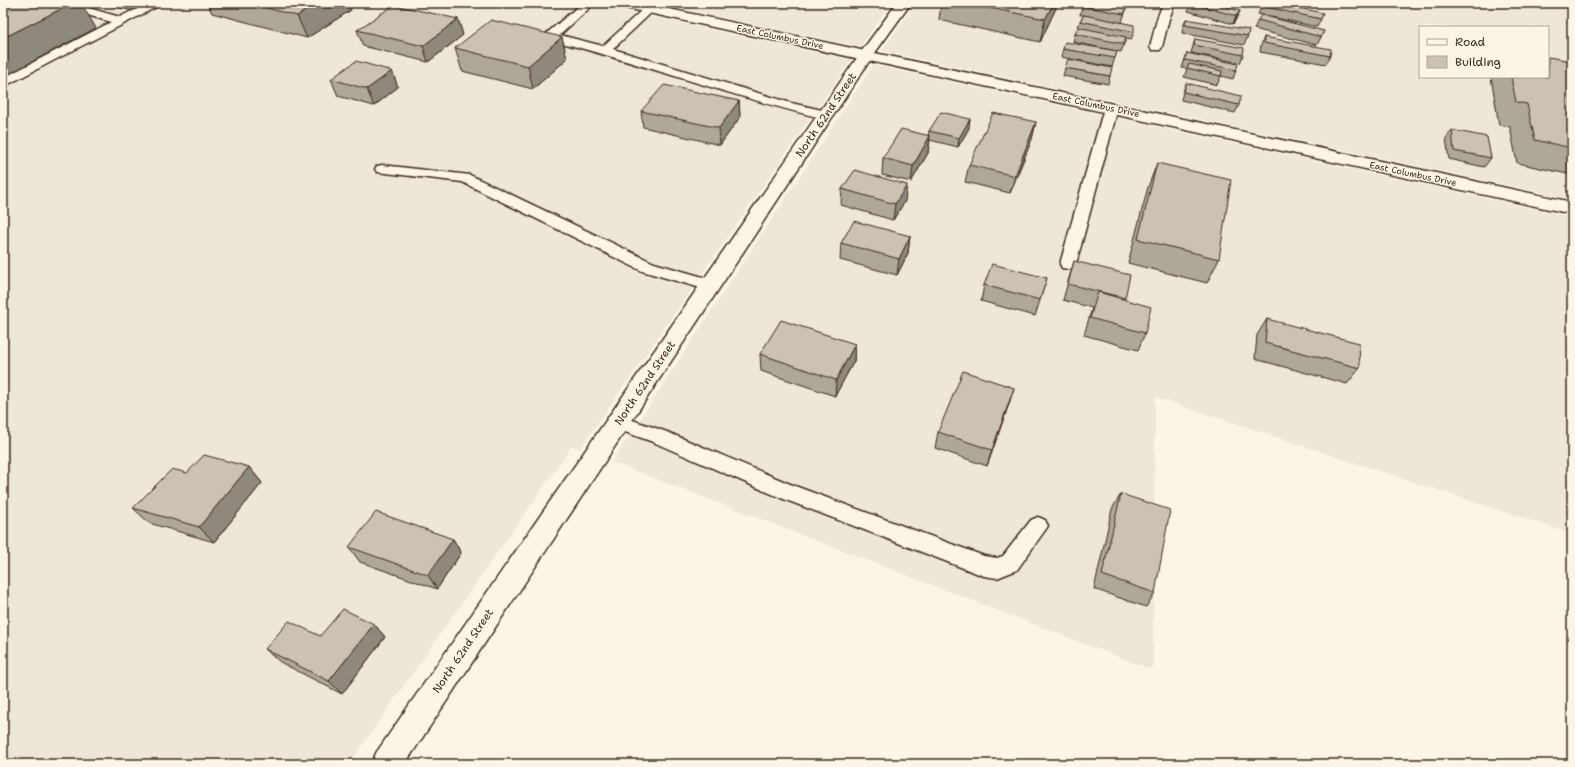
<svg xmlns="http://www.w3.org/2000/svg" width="1575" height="767" viewBox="0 0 1575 767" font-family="'Shantell Sans',sans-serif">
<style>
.built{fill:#eee6d6;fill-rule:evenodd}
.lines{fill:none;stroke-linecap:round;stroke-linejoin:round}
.lane-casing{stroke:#3b2a1e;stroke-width:3}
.street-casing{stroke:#3b2a1e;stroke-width:3}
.secondary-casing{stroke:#3b2a1e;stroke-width:3}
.lane{fill:#fcf5e5;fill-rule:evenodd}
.street{fill:#fcf5e5;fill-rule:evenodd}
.secondary{fill:#fcf5e5;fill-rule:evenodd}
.wall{fill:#afa79a;stroke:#3b2a1e}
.shaded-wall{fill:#8f887d;stroke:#3b2a1e}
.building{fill:#ccc2b3;stroke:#3b2a1e}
.labels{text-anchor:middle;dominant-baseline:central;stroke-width:3;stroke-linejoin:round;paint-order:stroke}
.far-street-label{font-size:9px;fill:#3b2a1e;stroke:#fcf5e5}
.street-label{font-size:11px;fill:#3b2a1e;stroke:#fcf5e5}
</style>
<rect width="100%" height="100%" fill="#fcf5e5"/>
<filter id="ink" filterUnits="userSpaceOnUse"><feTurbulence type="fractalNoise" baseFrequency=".025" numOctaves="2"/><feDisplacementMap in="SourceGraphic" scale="8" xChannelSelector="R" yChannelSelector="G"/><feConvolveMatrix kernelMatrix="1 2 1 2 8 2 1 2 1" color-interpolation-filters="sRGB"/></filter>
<g filter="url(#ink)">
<!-- built -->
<g class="built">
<polygon points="3,3 589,3 851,60 580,449 572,446 349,764 3,764"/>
<polygon points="654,3 891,3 860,47"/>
<path d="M916,3H1572V199L882,51ZM1420,27H1548V77H1420Z"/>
<polygon points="873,65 1572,217 1572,534 1155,397 1153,670 612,462"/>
</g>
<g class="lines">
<!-- lane casing -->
<g class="lane-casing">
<g id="lane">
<polygon points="52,3 71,3 120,17 147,3 162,3 160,5 3,87 3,78 111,22 54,5"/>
<path d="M582,3H595L560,35L603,46L645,7H653L655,9L653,11L613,49L791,103L831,112L833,115L831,118L826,119C732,97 641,63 547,39L545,36L547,33Z"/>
<polygon points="1163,3 1175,3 1169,19 1162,47 1160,50 1152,50 1150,47 1157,19"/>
<path d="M1349,3H1374L1372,5C1365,7 1358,7 1351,5Z"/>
<polygon points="1111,104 1116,105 1118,108 1076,264 1074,268 1068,269 1062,268 1060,264 1104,108 1106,105"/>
<polygon points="382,165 470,175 654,263 717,281 719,285 717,289 711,291 642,271 462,182 377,172 375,169 377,166"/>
<polygon points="618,415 667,432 795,486 984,556 997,558 1003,556 1031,520 1038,517 1045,520 1048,526 1017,570 997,578 984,576 781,498 653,442 611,427 609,422 611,417"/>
</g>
</g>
<!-- street casing -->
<g class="street-casing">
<polygon id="street" points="897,3 911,3 872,57 405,764 372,764 376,753 861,52"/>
</g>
<!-- secondary casing -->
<g class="secondary-casing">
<polygon id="secondary" points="614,3 641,3 1572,202 1572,214 621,7 616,6"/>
</g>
<!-- lane -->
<use href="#lane" class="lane"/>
<!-- street -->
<use href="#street" class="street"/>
<!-- secondary -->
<use href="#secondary" class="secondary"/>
</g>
<!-- wall -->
<g class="wall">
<polygon points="103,3 148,3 132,11"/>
<polygon points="207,3 348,3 351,10 307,38 212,13"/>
<polygon points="941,3 1058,3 1057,6 1040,42 939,20"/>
<polygon points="1191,3 1240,11 1236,19 1233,24 1188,11"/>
<polygon points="1228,3 1249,3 1247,8"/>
<polygon points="1263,3 1321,19 1317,27 1258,14"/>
<polygon points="1082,6 1127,7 1122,22 1134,32 1131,40 1126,39 1121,52 1073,42 1075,34 1078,27 1080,21 1084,15 1080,15"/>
<polygon points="458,19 463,35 428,62 363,46 357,30"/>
<polygon points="1186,19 1248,36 1244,45 1182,33 1183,27"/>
<polygon points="1258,20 1324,31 1317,45 1254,29"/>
<polygon points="562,37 567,59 533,89 462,71 455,48"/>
<polygon points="1264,37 1330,56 1326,64 1260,52 1261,45"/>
<polygon points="1195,39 1243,55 1240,63 1191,53"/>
<polygon points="1063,49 1117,51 1112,67 1061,57"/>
<polygon points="1187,53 1236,70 1233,79 1221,76 1217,85 1184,77 1187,69 1182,68"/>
<polygon points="1572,61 1572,175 1517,163 1510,127 1499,125 1491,77 1548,77"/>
<polygon points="1065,68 1110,76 1108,84 1063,76"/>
<polygon points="392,71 398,87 374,106 338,96 331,79"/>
<polygon points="1186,83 1239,105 1235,113 1181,100 1183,92"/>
<polygon points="739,101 740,117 720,145 643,127 641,111"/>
<polygon points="1036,122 1032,139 1010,193 965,182 969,165"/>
<polygon points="969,128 958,147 930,140 928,153 911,182 882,175 883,158 928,136 929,131"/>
<polygon points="1452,130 1491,158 1484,167 1449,159 1446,138"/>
<polygon points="1157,163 1219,259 1207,283 1128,263 1148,187"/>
<polygon points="842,189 905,201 893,220 841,205"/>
<polygon points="910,236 908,253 897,275 840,260 841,243"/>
<polygon points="1074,261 1125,298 1124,300 1145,333 1138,350 1084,335 1092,308 1063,300 1069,278"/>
<polygon points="1047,278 1035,316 981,301 984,285"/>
<polygon points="1267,319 1360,368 1347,384 1255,359 1257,335"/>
<polygon points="855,344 854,361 835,396 761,371 760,354"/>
<polygon points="1014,388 987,466 935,448 938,432"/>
<polygon points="249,467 262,483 214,542 149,523 133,508 187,473"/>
<polygon points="1121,494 1155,593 1146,607 1094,589 1112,509"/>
<polygon points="453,539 461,553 437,589 360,562 349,547"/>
<polygon points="374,624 385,637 342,694 280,662 265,649"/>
</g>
<!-- shaded-wall -->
<g class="shaded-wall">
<polygon points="73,3 81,3 96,28 3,77 3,38"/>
<polygon points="127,3 148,3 132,11"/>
<polygon points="317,3 348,3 351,10 307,38 297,16"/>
<polygon points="1054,3 1058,3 1057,6 1040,42 1045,19"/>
<polygon points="1240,11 1236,19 1233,24 1236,16"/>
<polygon points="458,19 463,35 428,62 423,46"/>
<polygon points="562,37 567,59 533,89 528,66"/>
<polygon points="392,71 398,87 374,106 367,89"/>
<polygon points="739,101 740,117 720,145 719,128"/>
<polygon points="970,119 969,128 958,147 959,138"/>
<polygon points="1036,122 1032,139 1010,193 1015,176"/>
<polygon points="930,136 928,153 911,182 913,166"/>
<polygon points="907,185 905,201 893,220 895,204"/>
<polygon points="910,236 908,253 897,275 899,259"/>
<polygon points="855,344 854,361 835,396 836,380"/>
<polygon points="1014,388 1009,404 987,466 992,450"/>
<polygon points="249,467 262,483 214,542 199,527"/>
<polygon points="453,539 461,553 437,589 428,575"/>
<polygon points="374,624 385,637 342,694 329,681"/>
</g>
<!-- building -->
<g class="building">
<polygon points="3,3 73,3 3,38"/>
<polygon points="248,3 317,3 297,16"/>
<polygon points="965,3 1054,3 1045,19"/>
<polygon points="1083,3 1103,3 1127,7 1124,14 1082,6"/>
<polygon points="1191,3 1212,3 1240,11 1236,16"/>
<polygon points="1263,3 1275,3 1323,13 1321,19 1261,6"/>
<polygon points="394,5 458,19 423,46 357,30"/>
<polygon points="1084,15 1134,25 1134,32 1080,21"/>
<polygon points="1261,15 1324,31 1321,37 1258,20"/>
<polygon points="1186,19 1249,30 1248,36 1185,25"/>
<polygon points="491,20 562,37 528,66 455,48"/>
<polygon points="1078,27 1126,37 1124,44 1075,34"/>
<polygon points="1264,37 1331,49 1330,56 1264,43"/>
<polygon points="1195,39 1244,48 1243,55 1194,45"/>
<polygon points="1065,42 1117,51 1115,58 1063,49"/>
<polygon points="1187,53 1238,64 1236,70 1185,60"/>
<polygon points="1548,57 1572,61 1572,148 1535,140 1527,104 1516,102 1511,77 1548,77"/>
<polygon points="1068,59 1112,68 1110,76 1065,68"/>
<polygon points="356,61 392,71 367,89 331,79"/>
<polygon points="1189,64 1222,71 1221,76 1187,68"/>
<polygon points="1186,83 1241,96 1239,105 1184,92"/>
<polygon points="664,85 739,101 719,128 641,111"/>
<polygon points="941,112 970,119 959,138 929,131"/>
<polygon points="993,113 1036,122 1015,176 969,165"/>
<polygon points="901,129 930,136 913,166 883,158"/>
<polygon points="1452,130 1487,137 1491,158 1454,151"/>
<polygon points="1157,163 1231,180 1219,259 1138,239"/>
<polygon points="855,170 907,185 895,204 842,189"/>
<polygon points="854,221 910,236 899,259 841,243"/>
<polygon points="1074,261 1130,275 1125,298 1068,284"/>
<polygon points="992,264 1047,278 1040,300 984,285"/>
<polygon points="1098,292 1151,307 1145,333 1090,318"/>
<polygon points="1267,319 1359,343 1360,368 1265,343"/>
<polygon points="781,320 855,344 836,380 760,354"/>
<polygon points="963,371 1014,388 992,450 938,432"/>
<polygon points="204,455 249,467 199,527 133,508 172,469 187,473"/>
<polygon points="1121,494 1170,510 1155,593 1102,575"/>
<polygon points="376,512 453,539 428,575 349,547"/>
<polygon points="343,609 374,624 329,681 265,649 289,621 320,636"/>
</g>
</g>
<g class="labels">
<!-- far-street labels -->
<g class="far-street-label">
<text transform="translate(780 37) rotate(12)">East Columbus Drive</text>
<text transform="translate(1096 105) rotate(12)">East Columbus Drive</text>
<text transform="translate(1413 174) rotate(12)">East Columbus Drive</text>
</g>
<!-- street labels -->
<g class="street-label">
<text transform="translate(826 115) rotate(-56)">North 62nd Street</text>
<text transform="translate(645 383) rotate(-56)">North 62nd Street</text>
<text transform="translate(463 651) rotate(-56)">North 62nd Street</text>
</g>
</g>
<!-- margin -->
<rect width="1575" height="767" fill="none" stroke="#fcf5e5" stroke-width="16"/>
<rect x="8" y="8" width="1559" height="751" fill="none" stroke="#3b2a1e" stroke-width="1.5" filter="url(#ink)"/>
<!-- legend -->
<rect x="1419" y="26" width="130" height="52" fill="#fcf5e5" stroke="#afa495"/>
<rect x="1427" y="39" width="20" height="6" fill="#fcf5e5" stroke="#afa495"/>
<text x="1455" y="46" font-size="12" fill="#3b2a1e">Road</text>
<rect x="1427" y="56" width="20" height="12" fill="#ccc2b3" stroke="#afa495"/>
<text x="1455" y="66" font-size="12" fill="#3b2a1e">Building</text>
</svg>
